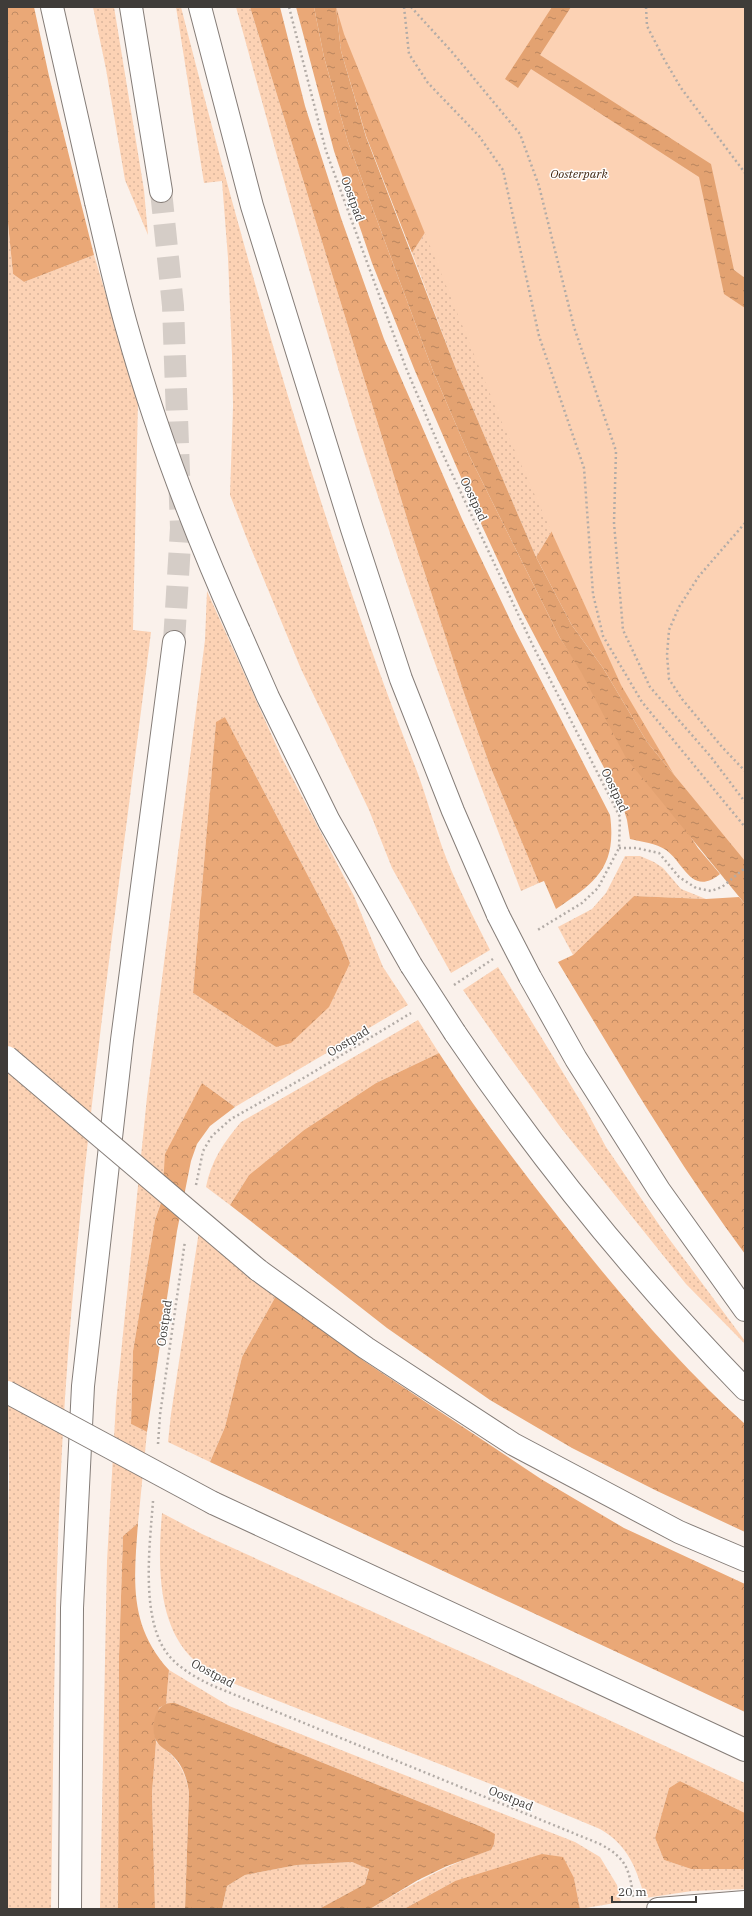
<svg xmlns="http://www.w3.org/2000/svg" width="752" height="1916" viewBox="0 0 752 1916" font-family="'IBM Plex Serif',serif">
<style>
.grass{fill:url(#grass-dots);fill-rule:evenodd}
.forest{fill:url(#forest-crowns)}
.park{fill:#fcd2b4}
.water{fill:url(#water-ripples)}
.lines{fill:none;stroke-linecap:round;stroke-linejoin:round}
.highway-tunnel{stroke:#d5cdc7;stroke-width:22;stroke-dasharray:22 11;stroke-linecap:butt}
.highway-casing{stroke:#857d78;stroke-width:24}
.path{stroke:#b3aca7;stroke-width:2.5;stroke-dasharray:2 3;stroke-linecap:butt}
.highway{stroke:#fff;stroke-width:22}
.highway-bridge-casing{stroke:#857d78;stroke-width:24;stroke-linecap:butt}
.highway-bridge{stroke:#fff;stroke-width:22}
.labels{text-anchor:middle;dominant-baseline:central;stroke-width:3;stroke-linejoin:round;paint-order:stroke}
.park-label{font-size:12px;font-style:italic;fill:#3f240f;stroke:#fff}
.street-label{font-size:12px;fill:#3f3c39;stroke:#fff}
</style>
<defs>
<pattern id="grass-dots" width="8" height="8" patternUnits="userSpaceOnUse"><rect width="8" height="8" fill="#fcd2b4"/><path d="M2 2h.1M6 6h.1" fill="none" stroke="#d9b59c" stroke-width="1.8" stroke-linecap="round"/></pattern>
<pattern id="forest-crowns" width="20" height="18" patternUnits="userSpaceOnUse"><rect width="20" height="18" fill="#eaa877"/><path d="M2 6a3 3 0 1 1 6 0M12 15a3 3 0 1 1 6 0" fill="none" stroke="#bf8a63"/></pattern>
<pattern id="water-ripples" width="26" height="14" patternUnits="userSpaceOnUse"><rect width="26" height="14" fill="#e3a271"/><path d="M2 4q2-2 4 0t4 0M15 11q2-2 4 0t4 0" fill="none" stroke="#b9855e"/></pattern>
</defs>
<rect width="100%" height="100%" fill="#faf1eb"/>
<!-- grass -->
<g class="grass">
<polygon points="93,7 114,7 144,190 148,235 125,180 106,69"/>
<path d="M176,7H181C246,262 317,515 413,761C426,793 434,827 447,860C459,890 475,920 490,950L451,973L392,868L369,810L301,669L247,539L230,495L233,406L232,355L228,258L222,181L204,183Z"/>
<path d="M236,7H250L409,525L464,693L490,766L539,883L521,891C475,771 428,650 388,527C331,356 284,181 236,7Z"/>
<polygon points="498,119 559,519 536,557 456,369 412,253"/>
<path d="M7,213L13,274L24,282L94,255L138,401L133,630L151,632C121,873 86,1114 68,1355C54,1540 54,1724 51,1909H7V1570L9,1479L7,1320Z"/>
<path d="M207,591L282,758L354,896L383,967L408,1005L235,1107L202,1083L155,1220L133,1351L131,1424L147,1432L138,1523L123,1536L119,1656L118,1909H100L107,1561L116,1403L147,1097L205,640ZM225,717L340,937L350,963L276,1047L193,993L216,723Z"/>
<polygon points="625,856 640,856 654,862 663,868 681,889 706,899 634,896 573,955 558,927 592,909 606,893"/>
<polygon points="498,967 586,1110 606,1147 664,1232 745,1341 745,1344 686,1284 561,1128 508,1055 463,990"/>
<path d="M418,1020L439,1053L376,1083L304,1130L249,1175L230,1205L206,1187C211,1161 224,1142 241,1122Z"/>
<polygon points="199,1231 277,1294 242,1357 225,1427 210,1462 168,1442 171,1414"/>
<path d="M162,1513L202,1534L490,1665L745,1783V1813L680,1781L669,1788L655,1838L664,1860L691,1869H745V1889L692,1891L645,1898C636,1868 629,1846 600,1829L511,1792L230,1682C219,1675 203,1669 194,1660C156,1625 158,1560 162,1513Z"/>
<path d="M169,1670L229,1706L575,1842L600,1857L617,1885L621,1902L580,1909L574,1878L455,1881L404,1909H370C409,1886 447,1864 491,1850L482,1827L175,1703L166,1704Z"/>
<path d="M156,1742C176,1757 185,1768 189,1793L185,1909H155L152,1793Z"/>
<polygon points="352,1862 369,1868 365,1884 319,1909 222,1909 227,1886 245,1875 297,1865"/>
</g>
<!-- forest -->
<g class="forest">
<polygon points="7,7 34,7 49,76 94,255 24,282 13,274 7,213"/>
<path d="M250,7H280L305,106L341,218L384,339L462,519L514,628L610,815C617,867 596,882 556,909L544,881L539,883L490,766L464,693L409,525Z"/>
<path d="M296,7H314L324,57L348,142L433,371L469,455L560,638L698,848L720,874C692,897 684,863 666,850C656,843 642,842 630,839L627,820L621,800L521,610L483,528L415,371L372,263L334,151Z"/>
<polygon points="336,7 400,7 498,119 412,253 366,136 341,51"/>
<polygon points="559,519 722,833 647,742 603,668 571,624 536,557"/>
<polygon points="225,717 340,937 350,963 329,1007 291,1043 276,1047 193,993 216,722"/>
<path d="M634,896L706,899L739,897L745,904V1254C676,1161 618,1061 558,962L573,955Z"/>
<path d="M439,1053C476,1111 518,1165 560,1219C617,1291 677,1363 745,1424V1532L657,1491L572,1448L490,1400L387,1328L230,1205L249,1175L304,1130L376,1083Z"/>
<polygon points="202,1083 235,1107 210,1126 197,1144 191,1161 177,1231 147,1432 131,1424 133,1351 155,1220 162,1200 165,1154"/>
<polygon points="277,1294 364,1361 541,1479 624,1528 745,1584 745,1712 210,1462 225,1427 242,1357"/>
<path d="M138,1523C134,1579 128,1625 169,1670L166,1704L159,1708L154,1731L156,1742L152,1793L155,1909H118L119,1656L123,1536Z"/>
<polygon points="680,1781 745,1813 745,1869 691,1869 664,1860 655,1838 669,1788"/>
<polygon points="542,1854 563,1857 574,1878 580,1909 404,1909 455,1881"/>
</g>
<!-- park -->
<polygon class="park" points="336,7 745,7 745,895 621,685 499,416 344,34"/>
<!-- water -->
<g class="water">
<polygon points="314,7 336,7 341,51 366,137 456,369 536,557 571,624 603,668 647,742 745,861 745,904 626,758 581,672 560,638 469,455 433,371 348,142 324,57"/>
<polygon points="552,7 571,7 540,55 711,164 734,270 745,278 745,308 724,294 699,177 531,69 518,88 505,79"/>
<path d="M175,1703L482,1827L495,1834L494,1844L491,1850L447,1866L418,1880L370,1909H319L365,1884L369,1869L352,1862L297,1865L245,1875L227,1886L222,1909H185L189,1793C187,1778 183,1765 171,1754C167,1750 160,1747 157,1742C151,1735 153,1713 161,1707C165,1703 169,1703 175,1703Z"/>
</g>
<g class="lines">
<!-- highway-tunnel -->
<polyline class="highway-tunnel" points="161,191 173,306 181,528 174,642"/>
<!-- highway casing -->
<g class="highway-casing">
<g id="highway">
<polyline points="52,7 96,202"/>
<polyline points="131,7 161,191"/>
<polyline points="200,7 252,206 352,529 401,679 453,811 498,915"/>
<polyline points="239,631 268,697 329,821 411,965"/>
<polyline points="530,977 576,1059 659,1190 745,1310"/>
<path d="M455,1033C541,1160 638,1279 745,1389"/>
<polyline points="258,1270 366,1348 513,1444 679,1532 745,1560"/>
<polyline points="213,1503 745,1750"/>
<polyline points="70,1909 72,1608 83,1386 122,1040 174,642"/>
<polyline points="658,1909 745,1902"/>
</g>
</g>
<!-- path -->
<g class="path">
<polyline points="289,7 326,151 406,368 439,446 534,648 620,817 619,848 598,888 582,903 536,931"/>
<polyline points="404,7 409,54 428,83 479,136 503,170 539,336 584,468 593,594 603,636 642,702 745,827"/>
<polyline points="411,7 452,52 520,134 539,186 574,327 616,451 614,523 623,630 650,687 711,757 745,802"/>
<polyline points="646,7 647,26 664,59 681,88 745,173"/>
<polyline points="745,523 699,576 679,607 669,630 667,655 669,679 682,699 722,747 745,771"/>
<polyline points="619,848 636,848 659,853 679,877 696,888 711,891 722,887 745,868"/>
<polyline points="454,985 493,959"/>
<polyline points="196,1185 203,1151 212,1136 231,1119 307,1076 411,1013"/>
<polyline points="158,1444 160,1415 185,1241"/>
<path d="M153,1501C150,1544 139,1624 171,1658C182,1670 197,1678 211,1685L600,1844C628,1859 629,1870 634,1900"/>
</g>
<!-- highway -->
<use href="#highway" class="highway"/>
<!-- highway-bridge casing -->
<g class="highway-bridge-casing">
<g id="highway-bridge">
<path d="M96,202C106,244 115,286 127,328C156,432 195,533 239,631"/>
<polyline points="498,915 530,977"/>
<polyline points="411,965 455,1033"/>
<polyline points="7,1057 258,1270"/>
<polyline points="7,1392 213,1503"/>
</g>
</g>
<!-- highway-bridge -->
<use href="#highway-bridge" class="highway-bridge"/>
</g>
<g class="labels">
<!-- park labels -->
<g class="park-label">
<text x="579" y="173">Oosterpark</text>
</g>
<!-- street labels -->
<g class="street-label">
<text transform="translate(353 199) rotate(70)">Oostpad</text>
<text transform="translate(474 499) rotate(65)">Oostpad</text>
<text transform="translate(615 790) rotate(65)">Oostpad</text>
<text transform="translate(348 1041) rotate(-31)">Oostpad</text>
<text transform="translate(164 1323) rotate(-82)">Oostpad</text>
<text transform="translate(213 1673) rotate(28)">Oostpad</text>
<text transform="translate(511 1798) rotate(22)">Oostpad</text>
</g>
</g>
<!-- border -->
<rect width="752" height="1916" fill="none" stroke="#3f3c39" stroke-width="16"/>
<!-- scale -->
<path d="M612 1896v6h84v-6" fill="none" stroke="#3f3c39" stroke-width="2"/>
<text x="618" y="1896" font-size="12" fill="#3f3c39" stroke="#ffffff" stroke-width="3" paint-order="stroke">20 m</text>
</svg>
